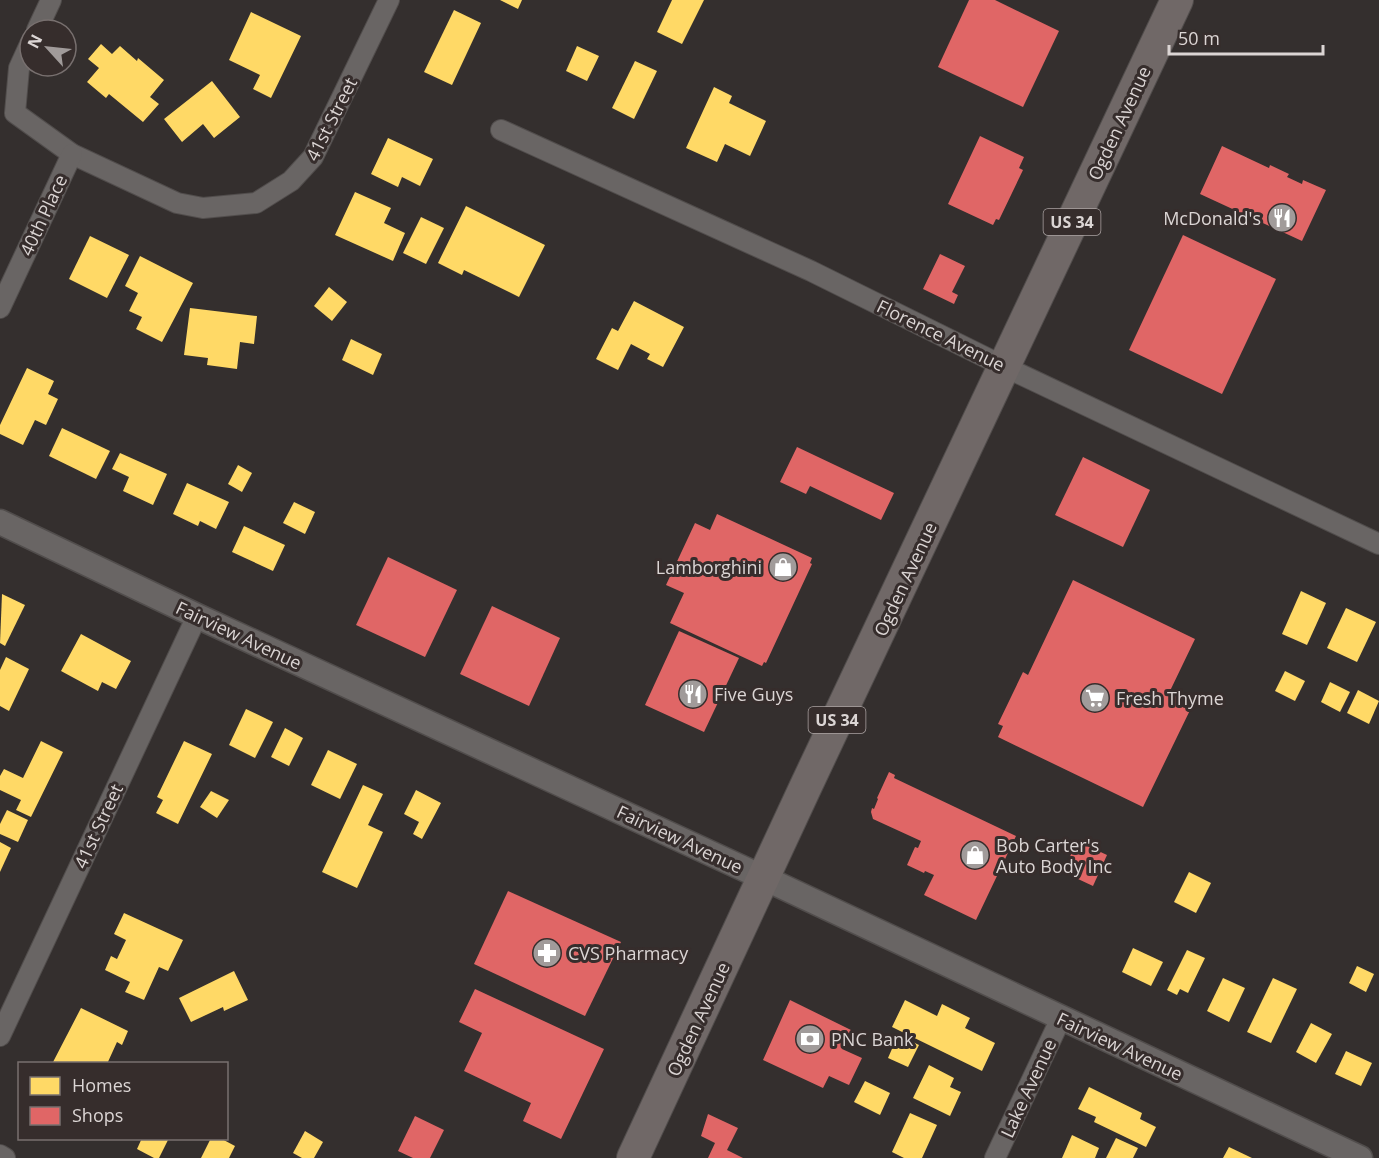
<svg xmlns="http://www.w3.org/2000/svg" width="1379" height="1158" viewBox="0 0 1379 1158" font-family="'Open Sans',sans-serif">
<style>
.homes{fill:#ffd966}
.shops{fill:#e06666}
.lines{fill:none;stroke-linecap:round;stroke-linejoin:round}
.minor-casing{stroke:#514d4c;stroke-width:22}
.tertiary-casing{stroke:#514d4c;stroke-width:27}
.primary-casing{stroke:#514d4c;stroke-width:34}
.minor{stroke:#696564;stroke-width:20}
.tertiary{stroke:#696564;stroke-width:24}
.primary{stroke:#706867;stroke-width:32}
.labels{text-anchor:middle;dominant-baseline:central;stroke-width:6;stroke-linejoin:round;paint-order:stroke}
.shield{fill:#362d2c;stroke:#aaa3a2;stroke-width:1.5}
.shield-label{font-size:16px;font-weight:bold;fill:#dbd5d4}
.street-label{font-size:18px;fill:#dbd5d4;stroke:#362d2c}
.poi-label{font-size:18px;fill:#dbd5d4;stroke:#362d2c;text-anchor:start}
</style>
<rect width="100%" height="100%" fill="#342f2e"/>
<!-- homes -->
<g class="homes">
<polygon points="500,0 522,0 518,9"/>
<polygon points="672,0 704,0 682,44 657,32"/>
<polygon points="454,10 481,23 452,85 424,72"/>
<polygon points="251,12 301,36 271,98 253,89 260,75 229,60"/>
<polygon points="101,44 112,54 120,46 137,61 138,58 164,80 150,97 159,104 143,122 109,94 106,98 87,82 99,68 88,59"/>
<polygon points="577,46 599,56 587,81 566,71"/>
<polygon points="635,61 657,71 634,119 612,108"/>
<polygon points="212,81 240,117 214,138 203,124 182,142 164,119"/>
<polygon points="714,87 732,96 729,103 766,121 750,156 725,144 717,162 686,148"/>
<polygon points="388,138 433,159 420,186 402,177 398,187 371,174"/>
<polygon points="355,192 391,208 384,223 405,233 393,261 335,235"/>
<polygon points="466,206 545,245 519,297 464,270 462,275 438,263"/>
<polygon points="421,217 444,228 426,264 403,253"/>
<polygon points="90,236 129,255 107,298 69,279"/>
<polygon points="140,256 193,283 162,342 136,329 142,317 129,311 138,293 125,286"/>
<polygon points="329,287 347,302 332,321 314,306"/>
<polygon points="634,301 684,327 663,367 647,359 650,354 631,344 618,370 596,359 612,328 618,331"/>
<polygon points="190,308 257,316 254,344 240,342 237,369 207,365 208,358 184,355"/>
<polygon points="351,339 382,354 373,375 342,360"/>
<polygon points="27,368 54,381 48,394 58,399 46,425 35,420 23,445 0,434 0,425"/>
<polygon points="62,428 110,451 96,479 49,456"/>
<polygon points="120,453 167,474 153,505 123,491 129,477 112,469"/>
<polygon points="238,465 252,473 242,492 228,484"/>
<polygon points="187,483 229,502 216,529 200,521 198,526 173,514"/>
<polygon points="294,502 315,512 305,534 283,523"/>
<polygon points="244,526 285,545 273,571 232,552"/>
<polygon points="1301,591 1326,603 1307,645 1282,634"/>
<polygon points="2,594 25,605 5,646 0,643"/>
<polygon points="1346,608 1376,622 1357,662 1327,648"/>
<polygon points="81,634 131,661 116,689 102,682 98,691 61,671"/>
<polygon points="6,657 29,669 9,711 0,706 0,670"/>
<polygon points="1285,671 1305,681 1295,701 1275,691"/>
<polygon points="1330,682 1350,692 1340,712 1321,702"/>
<polygon points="1358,690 1379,701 1369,724 1347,713"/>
<polygon points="246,709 273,722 255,758 229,745"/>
<polygon points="285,728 303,738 289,766 271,757"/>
<polygon points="41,741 63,752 31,817 16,810 21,800 0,790 0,776 4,769 23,778"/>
<polygon points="184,741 212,754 178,824 156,813 163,800 157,797"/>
<polygon points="328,750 357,764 340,799 311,785"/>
<polygon points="363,785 383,794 368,825 383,832 357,888 322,872"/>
<polygon points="416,790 441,803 422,839 413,834 419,822 404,814"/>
<polygon points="211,791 229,800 217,818 200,807"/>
<polygon points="7,810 28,820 18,842 0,834 0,824"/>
<polygon points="0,842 11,848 0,872"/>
<polygon points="1189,872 1211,883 1196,913 1174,902"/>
<polygon points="124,913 183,940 168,971 159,967 144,1000 125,992 130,982 105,970 111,956 117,959 126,940 114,934"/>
<polygon points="1133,948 1163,962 1151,986 1122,972"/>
<polygon points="1187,950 1205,958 1188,993 1180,989 1177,995 1167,990"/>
<polygon points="1357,966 1374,974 1366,992 1349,983"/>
<polygon points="234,971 248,1000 224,1011 223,1007 191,1022 179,998"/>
<polygon points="1223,978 1245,988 1229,1022 1207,1011"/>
<polygon points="1273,978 1297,989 1271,1043 1247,1032"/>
<polygon points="905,1000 937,1016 942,1004 970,1018 965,1028 995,1043 982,1071 892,1027"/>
<polygon points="81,1008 128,1031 122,1045 117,1042 107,1064 52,1064"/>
<polygon points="1311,1023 1332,1034 1316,1063 1296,1052"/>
<polygon points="898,1035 919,1045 908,1067 888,1058"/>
<polygon points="1346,1051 1372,1063 1361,1086 1335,1074"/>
<polygon points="929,1065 954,1078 950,1087 961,1092 950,1116 913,1098"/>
<polygon points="865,1081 890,1093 880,1115 854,1102"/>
<polygon points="1089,1087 1142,1113 1140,1119 1156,1127 1146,1147 1094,1122 1096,1117 1078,1109"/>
<polygon points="910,1113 937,1125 922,1158 904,1158 892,1152"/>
<polygon points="305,1131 323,1142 314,1158 302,1158 293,1153"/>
<polygon points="1072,1135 1099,1148 1095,1158 1062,1158"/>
<polygon points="142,1138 169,1138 159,1158 154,1158 137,1149"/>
<polygon points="211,1138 220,1138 235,1146 229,1158 201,1158"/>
<polygon points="1116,1138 1138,1148 1133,1158 1106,1158"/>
<polygon points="1229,1147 1252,1158 1223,1158"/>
</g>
<!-- shops -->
<g class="shops">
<polygon points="969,0 995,0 1059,31 1023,107 938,67"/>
<polygon points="980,136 1024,157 1019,168 1023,170 999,220 996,219 993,225 948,204"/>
<polygon points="1222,146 1269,168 1270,165 1289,174 1287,177 1302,184 1303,180 1326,190 1302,241 1200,194"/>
<polygon points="1183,235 1276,279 1222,394 1129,350"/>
<polygon points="940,254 965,266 952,292 958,295 954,304 923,289"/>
<polygon points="797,447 894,493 881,520 810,486 806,494 780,482"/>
<polygon points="1083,457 1150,490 1123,547 1055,515"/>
<polygon points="717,514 812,558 810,563 812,564 766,663 764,662 762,666 670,623 684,593 666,585 695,523 710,530"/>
<polygon points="388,557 457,590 425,657 356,625"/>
<polygon points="1073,580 1195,639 1169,693 1193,704 1143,807 998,737 1003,726 998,724 1023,672 1028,675"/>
<polygon points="492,606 560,638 529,706 460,674"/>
<polygon points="679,631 739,658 704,732 645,705"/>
<polygon points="889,772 895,775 894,778 1016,836 976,920 924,895 934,875 925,871 924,873 907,865 915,847 918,848 921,841 873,819 871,812 872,808 874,809 878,799 877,798"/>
<polygon points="1077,841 1107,855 1093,886 1063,872"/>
<polygon points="508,891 621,942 585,1016 474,964"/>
<polygon points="475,989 604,1049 561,1139 523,1121 531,1103 464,1071 482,1033 459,1022"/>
<polygon points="790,1000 851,1030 842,1049 862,1058 849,1085 829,1076 823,1088 763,1060"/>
<polygon points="708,1114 738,1128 727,1150 743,1158 708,1158 715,1143 701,1136"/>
<polygon points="415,1116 444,1130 430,1158 413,1158 398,1151"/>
</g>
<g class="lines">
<!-- minor casing -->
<g class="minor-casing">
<g id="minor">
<polyline points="37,30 51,0"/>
<polyline points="30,44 19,68 15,113 72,154 177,203 203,208 256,203 291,181 313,157 389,0"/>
<polyline points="501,130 811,271 1005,367 1379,544"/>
<polyline points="0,308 72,154"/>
<polyline points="0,1036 197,616"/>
<polyline points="0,1155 5,1158"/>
<polyline points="995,1158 1061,1018"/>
</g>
</g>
<!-- tertiary casing -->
<g class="tertiary-casing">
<polyline id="tertiary" points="0,522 197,616 764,878 1360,1158"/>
</g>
<!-- primary casing -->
<g class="primary-casing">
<polyline id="primary" points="633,1158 805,788 1177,0"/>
</g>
<!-- minor -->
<use href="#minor" class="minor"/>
<!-- tertiary -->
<use href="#tertiary" class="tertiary"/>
<!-- primary -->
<use href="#primary" class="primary"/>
</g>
<!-- icons -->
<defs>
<g id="restaurant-disc" transform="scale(1.5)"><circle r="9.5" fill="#a19b9a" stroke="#362d2c"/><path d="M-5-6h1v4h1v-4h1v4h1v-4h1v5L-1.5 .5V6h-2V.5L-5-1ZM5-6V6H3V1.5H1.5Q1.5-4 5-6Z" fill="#fff"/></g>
<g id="shop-disc" transform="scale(1.5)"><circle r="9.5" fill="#a19b9a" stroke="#362d2c"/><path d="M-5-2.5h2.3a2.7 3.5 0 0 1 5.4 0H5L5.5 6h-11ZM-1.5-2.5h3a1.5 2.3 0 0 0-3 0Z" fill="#fff"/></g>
<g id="supermarket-disc" transform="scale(1.5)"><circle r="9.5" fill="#a19b9a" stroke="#362d2c"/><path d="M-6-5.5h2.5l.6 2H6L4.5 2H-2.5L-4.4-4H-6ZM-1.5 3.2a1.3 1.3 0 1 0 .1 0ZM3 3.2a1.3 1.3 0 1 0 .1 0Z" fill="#fff"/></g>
<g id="pharmacy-disc" transform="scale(1.5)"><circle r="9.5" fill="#a19b9a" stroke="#362d2c"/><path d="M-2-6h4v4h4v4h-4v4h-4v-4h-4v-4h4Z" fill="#fff"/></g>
<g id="bank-disc" transform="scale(1.5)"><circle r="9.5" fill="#a19b9a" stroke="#362d2c"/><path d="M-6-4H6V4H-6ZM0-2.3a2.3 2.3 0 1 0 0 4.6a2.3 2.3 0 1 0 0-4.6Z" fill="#fff"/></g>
</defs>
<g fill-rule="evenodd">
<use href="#restaurant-disc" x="1282" y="218"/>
<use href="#shop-disc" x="783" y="567"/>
<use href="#restaurant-disc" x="693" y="694"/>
<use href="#supermarket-disc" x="1095" y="698"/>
<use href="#shop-disc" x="975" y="855"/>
<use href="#pharmacy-disc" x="547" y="953"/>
<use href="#bank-disc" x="810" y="1039"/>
</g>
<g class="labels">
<!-- shield labels -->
<g class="shield">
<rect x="1043.5" y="209" width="57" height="26" rx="4.5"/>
<rect x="808.5" y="707" width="57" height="26" rx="4.5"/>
</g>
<g class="shield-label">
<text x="1072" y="222">US 34</text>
<text x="837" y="720">US 34</text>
</g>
<!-- street labels -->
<g class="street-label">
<text transform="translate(331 119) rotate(-63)">41st Street</text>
<text transform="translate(1119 123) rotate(-65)">Ogden Avenue</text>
<text transform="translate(43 215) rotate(-65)">40th Place</text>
<text transform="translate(941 335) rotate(26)">Florence Avenue</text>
<text transform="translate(905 579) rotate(-65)">Ogden Avenue</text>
<text transform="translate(239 635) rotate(25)">Fairview Avenue</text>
<text transform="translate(98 826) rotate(-65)">41st Street</text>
<text transform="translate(680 839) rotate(25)">Fairview Avenue</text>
<text transform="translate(698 1019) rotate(-65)">Ogden Avenue</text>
<text transform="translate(1120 1046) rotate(25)">Fairview Avenue</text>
<text transform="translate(1028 1088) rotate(-65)">Lake Avenue</text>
</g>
<!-- poi labels -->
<g class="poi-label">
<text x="1261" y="218" text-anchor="end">McDonald's</text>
<text x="762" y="567" text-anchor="end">Lamborghini</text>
<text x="714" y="694">Five Guys</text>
<text x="1116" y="698">Fresh Thyme</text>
<text x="996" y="845">Bob Carter's<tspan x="996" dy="21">Auto Body Inc</tspan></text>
<text x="568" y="953">CVS Pharmacy</text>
<text x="831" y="1039">PNC Bank</text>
</g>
</g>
<!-- legend -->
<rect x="18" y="1062" width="210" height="78" fill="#362d2c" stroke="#78706f" stroke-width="1.5"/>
<rect x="30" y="1077" width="30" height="18" fill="#ffd966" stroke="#78706f" stroke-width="1.5"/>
<text x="72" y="1092" font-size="18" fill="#dbd5d4">Homes</text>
<rect x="30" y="1107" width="30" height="18" fill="#e06666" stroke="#78706f" stroke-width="1.5"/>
<text x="72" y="1122" font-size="18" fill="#dbd5d4">Shops</text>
<!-- north arrow -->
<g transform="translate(48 48) rotate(297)"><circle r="28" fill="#362d2c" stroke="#78706f" stroke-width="1.5"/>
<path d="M0-4.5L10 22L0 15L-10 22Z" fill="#a19b9a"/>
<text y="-9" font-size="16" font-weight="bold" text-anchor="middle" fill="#dbd5d4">N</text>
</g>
<!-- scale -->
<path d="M1169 45v9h154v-9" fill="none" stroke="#dbd5d4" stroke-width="3"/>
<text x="1178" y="45" font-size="18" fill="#dbd5d4" stroke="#362d2c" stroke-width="4.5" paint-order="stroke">50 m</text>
</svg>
